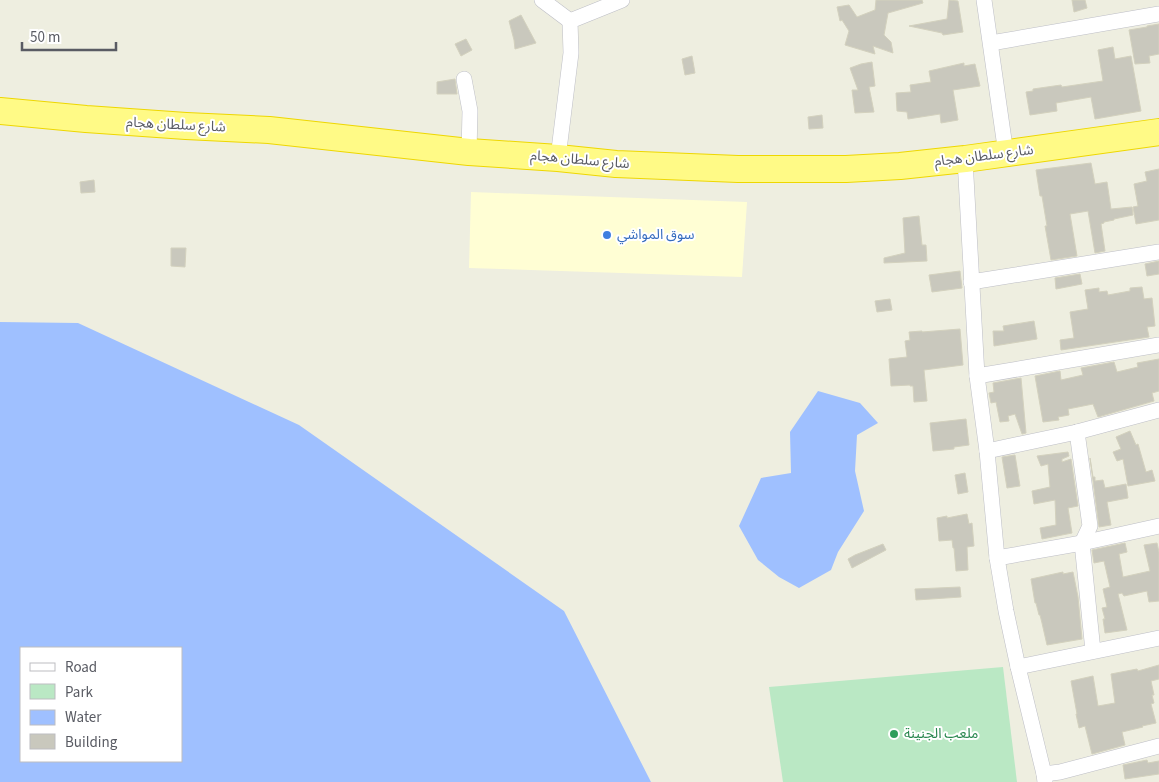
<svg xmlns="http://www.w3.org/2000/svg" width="1159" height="782" viewBox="0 0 1159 782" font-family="'Source Sans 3','Noto Sans Arabic',sans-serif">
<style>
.commercial{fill:#fffed4}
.green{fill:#bae8c4}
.water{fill:#9fc0ff;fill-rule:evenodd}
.building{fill:#c9c8bd;stroke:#d3d1be}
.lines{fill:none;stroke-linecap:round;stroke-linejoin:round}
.street-casing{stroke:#bdbec6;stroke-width:16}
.highway-casing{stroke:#eed700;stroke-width:28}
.street{stroke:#fff;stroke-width:15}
.highway{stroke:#fffa86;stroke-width:26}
.shop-dot{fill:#3f7fe0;stroke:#fff;stroke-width:2}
.leisure-dot{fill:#2e9e5b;stroke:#fff;stroke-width:2}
.labels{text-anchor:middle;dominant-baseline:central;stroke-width:4;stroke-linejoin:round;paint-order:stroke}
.street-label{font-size:14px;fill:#595b63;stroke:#fff}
.shop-label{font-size:14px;fill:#366cbe;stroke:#fff;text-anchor:start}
.leisure-label{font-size:14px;fill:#27864d;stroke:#fff;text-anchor:start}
</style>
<rect width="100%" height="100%" fill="#eeeee0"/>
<!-- commercial -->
<polygon class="commercial" points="471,192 747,202 742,277 469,268"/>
<!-- green -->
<polygon class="green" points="1003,667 1017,782 783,782 769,687"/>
<!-- water -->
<g class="water">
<path d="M0,322L78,323L299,425L564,611L651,782H0ZM181,648V761H21V648Z"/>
<polygon points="818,391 860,403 878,423 857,435 855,471 864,511 838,552 831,570 799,588 779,577 758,560 739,526 761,478 791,473 790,432"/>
</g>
<!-- building -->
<g class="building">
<polygon points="876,0 922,0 923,3 888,13 884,35 891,42 893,53 873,46 875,54 845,45 849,31 842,20 840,21 837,7 849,5 857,17 875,10"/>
<polygon points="949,0 958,1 963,32 943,35 942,33 909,26 947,19"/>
<polygon points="1072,0 1085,0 1087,8 1074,12"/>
<polygon points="521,15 536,43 515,49 514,40 509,21"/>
<polygon points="1159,24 1159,54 1149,56 1150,63 1135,64 1129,30 1147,27 1147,26"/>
<polygon points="466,39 472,50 461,56 455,44"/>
<polygon points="1113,47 1115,59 1131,56 1141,111 1095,119 1091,97 1056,103 1057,111 1030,115 1026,92 1033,91 1033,89 1061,85 1062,87 1103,81 1098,50"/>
<polygon points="692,56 695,73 685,75 682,59"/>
<polygon points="872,62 875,86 869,87 874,112 855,113 852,90 858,90 850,68 861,64"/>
<polygon points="964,63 964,66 975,64 980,86 953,90 958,120 941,123 940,114 908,119 907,112 897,111 896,93 911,92 910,85 931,82 929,71"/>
<polygon points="455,79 457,94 437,94 437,82"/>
<polygon points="822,115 823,128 809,129 808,117"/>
<polygon points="1091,163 1095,184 1107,182 1111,209 1132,207 1133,215 1114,219 1114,220 1104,222 1104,223 1101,224 1105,251 1095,253 1088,211 1070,214 1077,256 1051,260 1045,226 1047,226 1042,196 1040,196 1036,170"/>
<polygon points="1159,169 1159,220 1136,224 1133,207 1138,206 1134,184 1147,181 1145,172"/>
<polygon points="94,180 95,192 81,193 80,182"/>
<polygon points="919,216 922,245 926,245 927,261 884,263 884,258 905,253 903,218"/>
<polygon points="171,248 186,248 185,267 171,266"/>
<polygon points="1159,261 1159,274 1147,276 1145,264"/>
<polygon points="960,271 962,288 932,292 929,275"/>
<polygon points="1080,274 1082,284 1056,289 1055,278"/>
<polygon points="1142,287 1144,299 1152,298 1155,326 1147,327 1149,337 1061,350 1060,340 1074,338 1070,312 1088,309 1085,290 1099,288 1099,292 1107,291 1108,295 1130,291 1130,288"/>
<polygon points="890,299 892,310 877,312 875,301"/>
<polygon points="1034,321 1037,339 994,346 993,331 1004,331 1003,326"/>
<polygon points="960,329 963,365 924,370 927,401 914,402 913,386 910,386 910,385 891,386 889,359 907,357 905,341 910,340 909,332 922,331 922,332"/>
<polygon points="1159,359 1159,391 1152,393 1154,401 1098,417 1093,404 1068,409 1069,415 1058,417 1059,420 1043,422 1035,376 1060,371 1061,380 1083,375 1081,368 1114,362 1117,372 1138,367 1137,363"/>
<polygon points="1021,378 1026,433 1022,434 1015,414 1008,416 1009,421 1000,422 996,402 991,403 989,393 994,392 993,383"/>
<polygon points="966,419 969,445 954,447 954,449 933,451 930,423"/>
<polygon points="1130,431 1136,445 1138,444 1146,472 1152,470 1155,481 1128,486 1123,459 1117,461 1113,452 1121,449 1116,437"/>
<polygon points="1068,452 1069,456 1062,459 1062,462 1071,459 1078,506 1068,508 1072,533 1042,539 1040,528 1056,525 1055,500 1034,504 1032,491 1050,487 1048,464 1041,466 1037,456"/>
<polygon points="1015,455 1020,486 1007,488 1002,457"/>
<polygon points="1090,458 1093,477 1095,477 1095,481 1103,480 1105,488 1126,484 1128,498 1107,502 1111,525 1099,527"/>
<polygon points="965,473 968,492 958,494 955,475"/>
<polygon points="967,514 969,524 972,523 974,546 967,547 968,570 956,571 954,548 953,548 952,540 939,541 937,518 947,516 947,518"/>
<polygon points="1125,543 1127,552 1119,554 1123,577 1150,571 1144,545 1157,543 1159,552 1159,601 1149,602 1147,591 1124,596 1122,593 1118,594 1127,630 1105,633 1103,619 1105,619 1102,608 1107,607 1103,589 1110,587 1104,561 1094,563 1092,550"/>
<polygon points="883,544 886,550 852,568 848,559 855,555"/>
<polygon points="1063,572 1063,574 1073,572 1078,597 1082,639 1047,645 1042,623 1040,615 1039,615 1036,603 1035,603 1031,579"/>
<polygon points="960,587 961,597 916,600 915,589"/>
<polygon points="1159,665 1159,679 1151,681 1154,695 1152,695 1154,703 1151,704 1156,723 1142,726 1143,727 1122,732 1125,745 1092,754 1085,726 1079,728 1076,714 1077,714 1071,681 1093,676 1098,706 1115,703 1111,674 1137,669 1138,671"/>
<polygon points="1147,760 1148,763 1159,761 1159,774 1125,779 1123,765"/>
</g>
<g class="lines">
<!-- street casing -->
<g class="street-casing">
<g id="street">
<polyline points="542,0 570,21"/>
<polyline points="984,0 1006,154"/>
<polyline points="991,43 1159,14"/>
<polyline points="464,79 470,111 469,152"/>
<polyline points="558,158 571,53 570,21 622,0"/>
<polyline points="965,159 977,376 987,451 997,558 1006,611 1018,667 1044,774 1045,782"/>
<polyline points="971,282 1159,252"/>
<polyline points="977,376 1159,345"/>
<polyline points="1077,432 1090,526 1082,543 1093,651"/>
<polyline points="987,451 1077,432 1159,410"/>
<polyline points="997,558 1082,543 1159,526"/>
<polyline points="1018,667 1159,638"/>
<polyline points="1044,774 1060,772 1159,746"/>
</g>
</g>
<!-- highway casing -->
<g class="highway-casing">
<polyline id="highway" points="0,111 86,119 186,126 269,130 469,152 558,158 616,164 738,169 846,169 900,166 965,159 1159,132"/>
</g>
<!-- street -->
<use href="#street" class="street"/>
<!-- highway -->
<use href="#highway" class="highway"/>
</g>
<!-- markers -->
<circle class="shop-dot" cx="607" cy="235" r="5"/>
<circle class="leisure-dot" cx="894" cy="734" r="5"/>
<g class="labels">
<!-- street labels -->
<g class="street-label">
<text transform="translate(176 125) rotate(3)">شارع سلطان هجام</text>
<text transform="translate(984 156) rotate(-7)">شارع سلطان هجام</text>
<text transform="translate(580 160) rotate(5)">شارع سلطان هجام</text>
</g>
<!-- shop labels -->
<g class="shop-label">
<text x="617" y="235">سوق المواشي</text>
</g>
<!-- leisure labels -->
<g class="leisure-label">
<text x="904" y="734">ملعب الجنينة</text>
</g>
</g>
<!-- legend -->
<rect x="20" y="647" width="162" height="115" fill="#ffffff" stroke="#bdbdc1"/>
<rect x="30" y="663" width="25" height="8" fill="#ffffff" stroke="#bdbdc1"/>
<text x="65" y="672" font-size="15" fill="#595b63">Road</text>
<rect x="30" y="684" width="25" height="15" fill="#bae8c4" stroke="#bdbdc1"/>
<text x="65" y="697" font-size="15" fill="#595b63">Park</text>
<rect x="30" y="710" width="25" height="15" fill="#9fc0ff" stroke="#bdbdc1"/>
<text x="65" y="722" font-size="15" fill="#595b63">Water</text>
<rect x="30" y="734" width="25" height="15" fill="#c9c8bd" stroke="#bdbdc1"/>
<text x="65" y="747" font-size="15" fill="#595b63">Building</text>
<!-- scale -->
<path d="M22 42v8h94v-8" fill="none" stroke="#595b63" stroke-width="2.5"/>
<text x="30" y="42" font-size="15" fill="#595b63" stroke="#ffffff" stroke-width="4" paint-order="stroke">50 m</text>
</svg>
